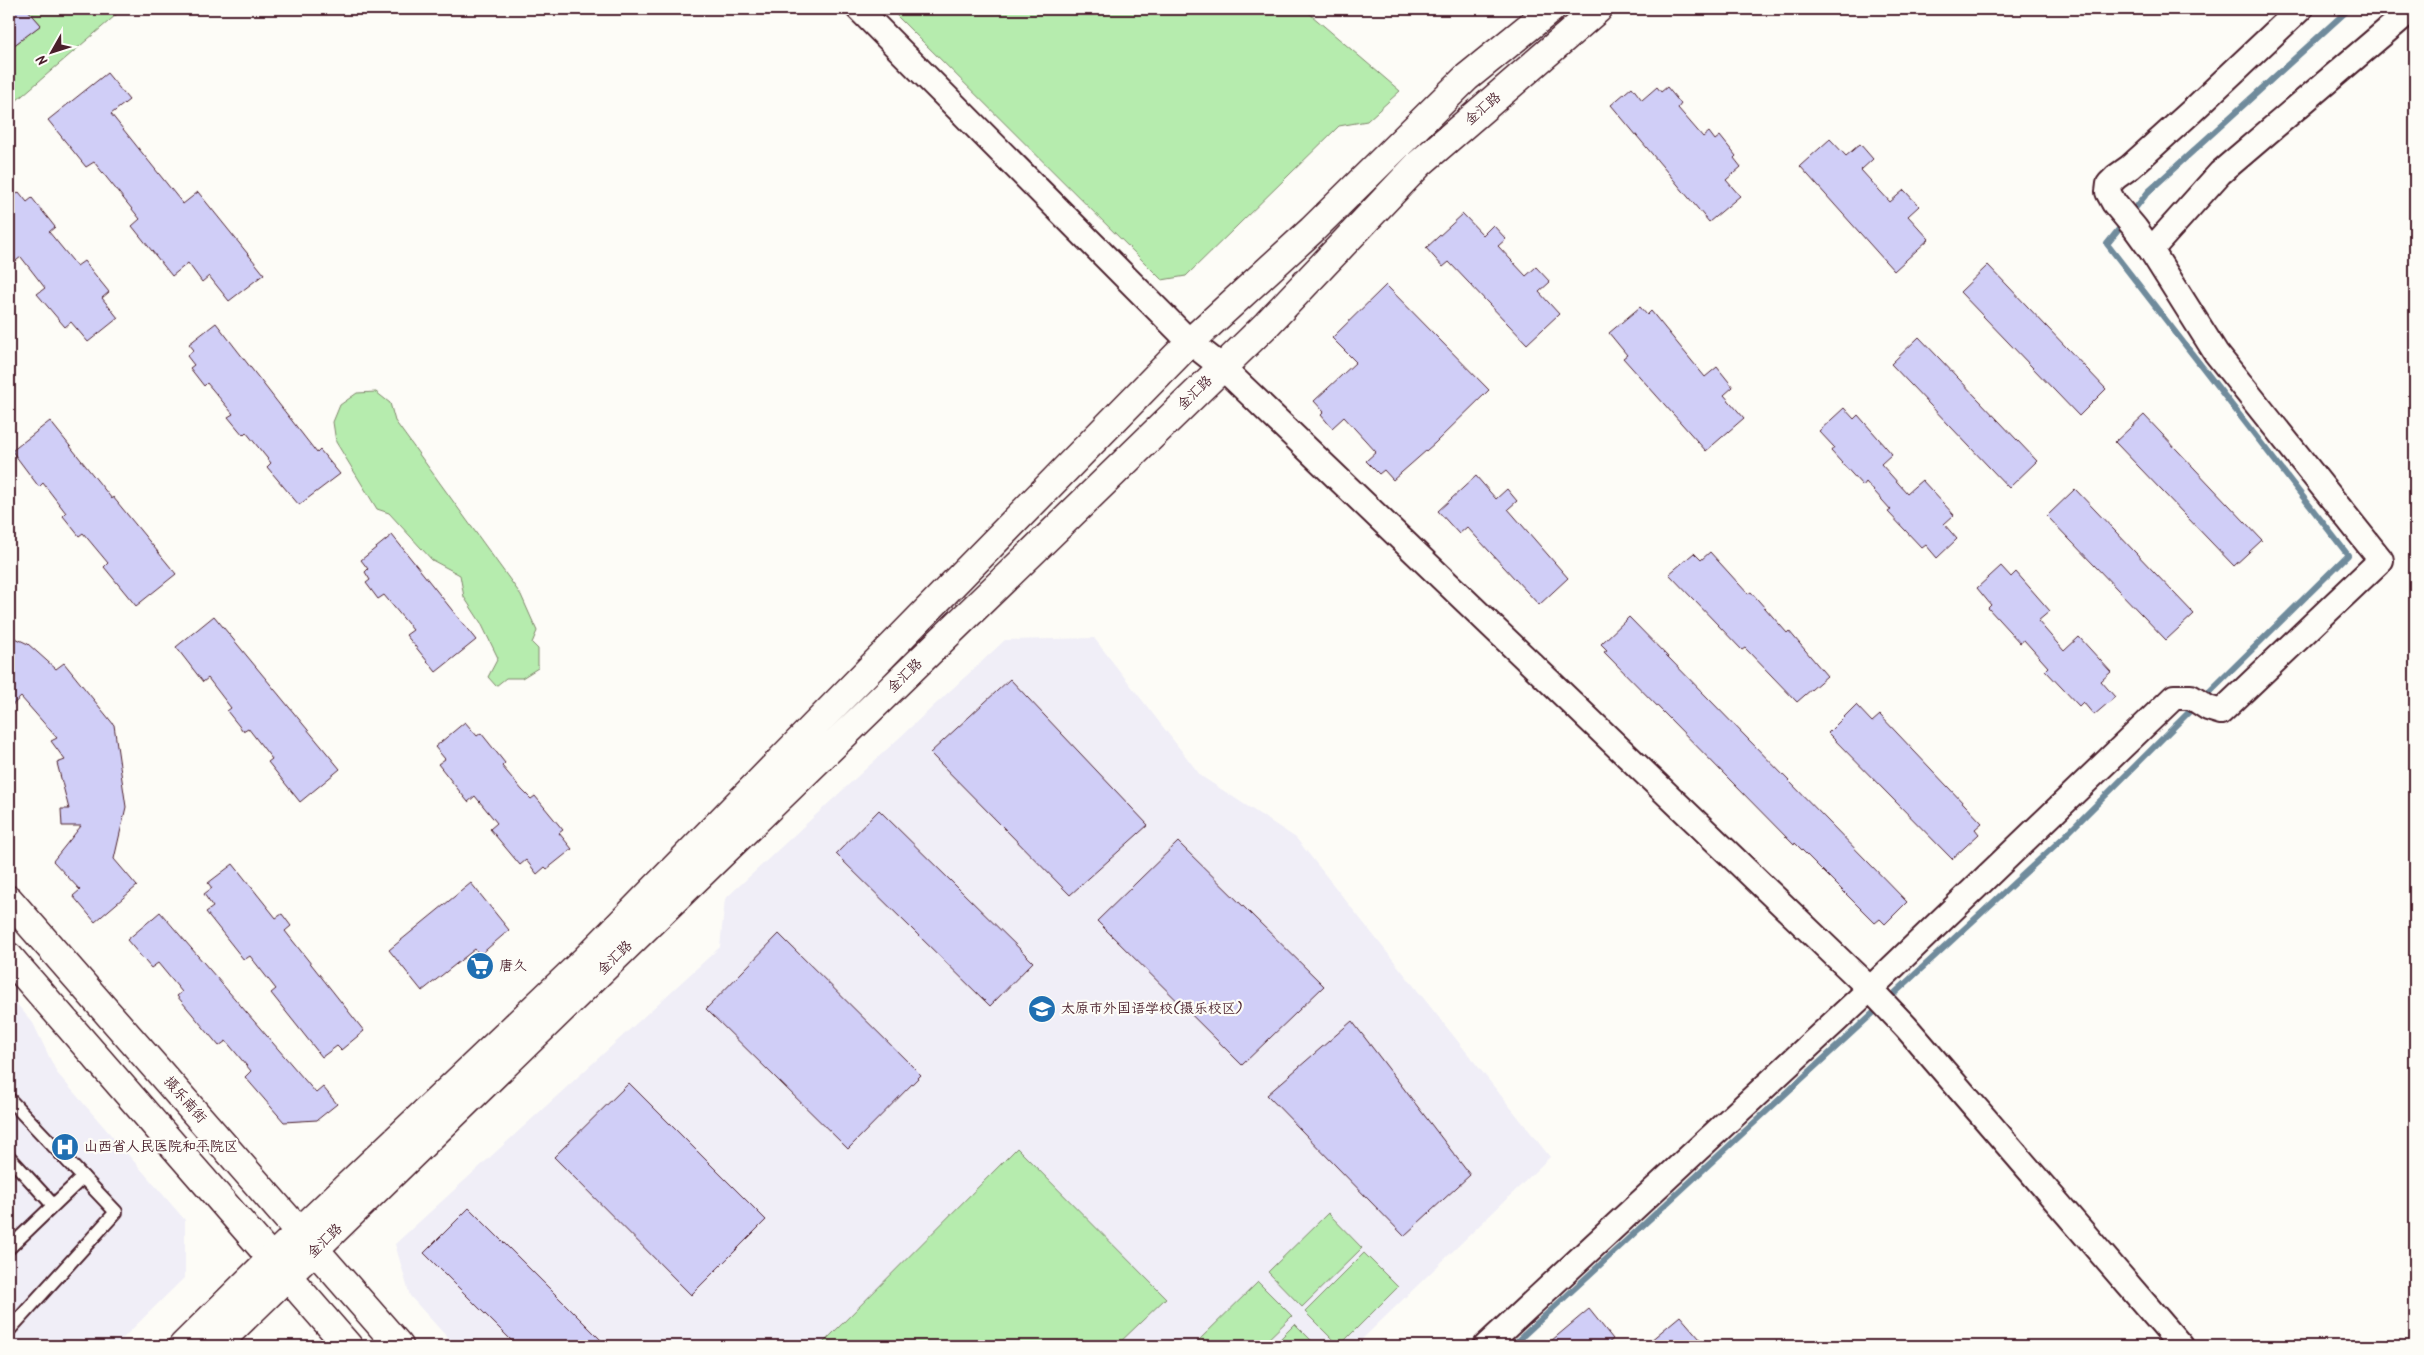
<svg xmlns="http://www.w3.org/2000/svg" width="2424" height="1355" viewBox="0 0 2424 1355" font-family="Kalam,'LXGW WenKai TC',sans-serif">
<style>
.built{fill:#f0eef7}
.green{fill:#b6ecae;stroke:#80866c}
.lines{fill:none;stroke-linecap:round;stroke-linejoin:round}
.stream{stroke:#6f8b9c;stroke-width:6}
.building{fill:#d0cef7;stroke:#4a1f2b}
.lane-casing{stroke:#4a1f2b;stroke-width:16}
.street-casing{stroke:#4a1f2b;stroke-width:28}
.secondary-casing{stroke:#4a1f2b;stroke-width:31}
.lane{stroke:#fdfcf7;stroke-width:12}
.street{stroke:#fdfcf7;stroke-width:24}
.secondary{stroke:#fdfcf7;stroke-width:28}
.labels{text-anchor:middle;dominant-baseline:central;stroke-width:4.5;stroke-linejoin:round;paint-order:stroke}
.street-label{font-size:14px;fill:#4a1f2b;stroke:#fdfcf7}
.poi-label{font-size:14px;fill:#4a1f2b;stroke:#fdfcf7;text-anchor:start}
</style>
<rect width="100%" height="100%" fill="#fdfcf7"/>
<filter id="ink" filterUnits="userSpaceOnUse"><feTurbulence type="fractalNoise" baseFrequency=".02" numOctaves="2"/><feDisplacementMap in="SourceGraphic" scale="10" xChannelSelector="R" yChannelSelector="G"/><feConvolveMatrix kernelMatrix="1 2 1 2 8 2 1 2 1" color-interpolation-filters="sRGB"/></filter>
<g filter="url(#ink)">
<!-- built -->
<g class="built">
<polygon points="1094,638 1201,776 1296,838 1550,1157 1355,1346 455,1346 410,1296 395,1244 720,947 725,899 1005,640"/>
<polygon points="9,995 33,1023 57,1073 185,1220 185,1277 115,1346 9,1346"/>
</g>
<!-- green -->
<g class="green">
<polygon points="27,9 123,9 9,107 9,49 41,25"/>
<polygon points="890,9 1304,9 1400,91 1367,121 1339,126 1186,276 1162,280"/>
<polygon points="376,392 390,403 395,421 521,595 537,631 532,643 538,649 538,668 522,678 506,678 496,686 488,677 498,658 481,623 464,597 460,575 432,560 389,513 377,509 336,442 333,422 340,405 357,393"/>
<polygon points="1017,1148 1166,1298 1116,1346 820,1346"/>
<polygon points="1328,1213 1362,1248 1302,1307 1268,1272"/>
<polygon points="1364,1253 1398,1287 1339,1346 1305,1312"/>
<polygon points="1258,1282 1292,1316 1261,1346 1203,1346 1198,1341"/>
<polygon points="1295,1324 1317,1346 1273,1346"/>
</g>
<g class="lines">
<!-- stream -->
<g class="stream">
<polyline points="2130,215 2148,192 2349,9"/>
<polyline points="2124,223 2107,244 2348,555 2202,699"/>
<polyline points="1512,1346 2064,837 2195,706"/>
</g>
</g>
<!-- building -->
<g class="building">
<polygon points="9,9 27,9 41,25 9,49"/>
<polygon points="107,73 129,100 111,114 183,204 198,192 264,274 229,301 209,276 202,282 188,263 172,276 132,226 140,219 94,162 86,167 48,120"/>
<polygon points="1632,87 1642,100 1657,87 1661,92 1667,87 1681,104 1678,108 1703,137 1709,132 1715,140 1720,136 1736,156 1734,158 1741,167 1726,180 1740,196 1709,222 1611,105"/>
<polygon points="1830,139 1846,156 1860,144 1873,159 1861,170 1890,202 1904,190 1919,206 1908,216 1929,239 1894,271 1800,166"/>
<polygon points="19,192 27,202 32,198 55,227 49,232 77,266 84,261 109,292 102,298 118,318 88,342 71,322 65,327 37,294 45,288 21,257 9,266 9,201"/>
<polygon points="1463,214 1483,235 1493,225 1506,239 1498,246 1526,276 1536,267 1550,282 1539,292 1559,314 1527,344 1449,262 1443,267 1426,248"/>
<polygon points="1988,265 2106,389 2079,416 1960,292"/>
<polygon points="1386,285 1489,390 1435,443 1393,480 1384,470 1379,474 1366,461 1376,452 1344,417 1332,428 1321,415 1324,412 1314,401 1356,362 1332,338"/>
<polygon points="1640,307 1647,315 1651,311 1705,377 1717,367 1733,387 1724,395 1744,418 1706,451 1623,358 1627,355 1609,333"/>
<polygon points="216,323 317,453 320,450 340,474 299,505 267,467 271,463 246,432 243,435 228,417 233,414 207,383 204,386 190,368 194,365 187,356 194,350 189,344"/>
<polygon points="1919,337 2037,461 2009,488 1891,364"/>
<polygon points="1844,408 1854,419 1858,415 1892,454 1881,464 1907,493 1922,480 1954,515 1944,524 1957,539 1937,558 1926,545 1922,548 1888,512 1891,510 1866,482 1863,486 1831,451 1834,447 1819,431"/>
<polygon points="2144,415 2262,540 2234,566 2115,442"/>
<polygon points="50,421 112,499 113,497 176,574 136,606 104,567 108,563 83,533 79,536 63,516 66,513 43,483 39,487 12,451"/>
<polygon points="1476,476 1496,499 1507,489 1517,501 1508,509 1568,578 1539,605 1467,527 1459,534 1438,511"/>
<polygon points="2075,489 2194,614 2166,640 2047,516"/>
<polygon points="392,535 476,640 436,672 406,635 413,630 384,595 378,599 366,583 370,580 365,572 368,569 361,560"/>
<polygon points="1710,552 1748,594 1751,592 1787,633 1789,631 1827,676 1797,702 1745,648 1742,650 1669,574 1694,553 1701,560"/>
<polygon points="2001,566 2011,577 2016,572 2050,611 2038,621 2064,651 2079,637 2111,672 2101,681 2115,697 2094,715 2083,702 2079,706 2045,670 2048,667 2024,640 2020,643 1988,608 1991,605 1977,588"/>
<polygon points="214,616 340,769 300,802 268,762 272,759 248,728 243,731 227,711 231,708 208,678 203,682 176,647"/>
<polygon points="1629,617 1907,902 1885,924 1880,919 1875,923 1795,843 1794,845 1604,652 1607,650 1601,644"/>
<polygon points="9,635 28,644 56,669 64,663 114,725 126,807 114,859 137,886 95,922 73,896 80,890 53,861 81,826 62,826 61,809 69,809 57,763 65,760 51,741 57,738 21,697 9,708"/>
<polygon points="1010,679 1148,825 1070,895 930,753"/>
<polygon points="1856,705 1872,722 1880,715 1982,823 1975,829 1979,834 1952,859 1828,733"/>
<polygon points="465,722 477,736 481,733 505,763 502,766 522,790 531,799 535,796 563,830 559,833 572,849 547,869 545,867 537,874 526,860 520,865 490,829 497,823 475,796 468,802 438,764 445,759 435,747"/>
<polygon points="879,810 1033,962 990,1006 836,854"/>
<polygon points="1178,842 1324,986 1242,1065 1097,921"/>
<polygon points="233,864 276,918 282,914 291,926 285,931 364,1031 341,1050 337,1046 322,1057 271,993 276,989 250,956 244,960 206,912 213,907 204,894 212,888 208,883"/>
<polygon points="471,883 509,930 480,955 475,949 422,991 389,950"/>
<polygon points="160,912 316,1093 323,1087 337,1104 317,1120 284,1122 245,1077 251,1071 226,1041 219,1046 177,996 182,992 158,963 151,968 127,940"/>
<polygon points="779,934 921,1075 848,1149 706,1009"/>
<polygon points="1352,1021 1470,1175 1404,1236 1267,1095"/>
<polygon points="629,1083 766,1220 691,1295 554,1157"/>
<polygon points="469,1208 607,1346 517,1346 424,1253"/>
<polygon points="1589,1309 1613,1339 1605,1346 1545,1346"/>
<polygon points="1680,1316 1706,1346 1644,1346"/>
</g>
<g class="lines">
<!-- lane casing -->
<g class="lane-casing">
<g id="lane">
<polyline points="9,1099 116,1212 9,1330"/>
<polyline points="9,1157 53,1205"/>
<polyline points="9,1248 83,1177"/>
</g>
</g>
<!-- street casing -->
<g class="street-casing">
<g id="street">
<polyline points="859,9 1190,342 1222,367 1870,989 1906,1027 2181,1346"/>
<polyline points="2151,250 2220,173 2412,9"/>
<polyline points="1486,1346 1870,989 2174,697 2191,697 2208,708 2221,712 2381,560 2216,353 2151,250 2135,228 2114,203 2108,192 2109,184 2116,177 2130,167 2192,111 2300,9"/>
</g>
</g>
<!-- secondary casing -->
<g class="secondary-casing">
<g id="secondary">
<polyline points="9,900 399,1346"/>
<polyline points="9,957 348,1346"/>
<polyline points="183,1346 272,1258 583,962 1190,342 1312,230 1466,78 1551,9"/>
<polyline points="215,1346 1267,324 1419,164 1598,9"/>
</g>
</g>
<!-- lane -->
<use href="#lane" class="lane"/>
<!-- street -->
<use href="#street" class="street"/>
<!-- secondary -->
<use href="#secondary" class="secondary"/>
</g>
</g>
<!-- icons -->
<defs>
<g id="supermarket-disc" transform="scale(1.4375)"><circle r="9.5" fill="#1f6fb2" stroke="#fdfcf7"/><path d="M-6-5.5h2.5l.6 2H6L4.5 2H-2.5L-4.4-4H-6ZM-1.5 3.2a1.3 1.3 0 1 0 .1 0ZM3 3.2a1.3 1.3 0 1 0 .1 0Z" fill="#fff"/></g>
<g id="school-disc" transform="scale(1.4375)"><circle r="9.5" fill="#1f6fb2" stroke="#fdfcf7"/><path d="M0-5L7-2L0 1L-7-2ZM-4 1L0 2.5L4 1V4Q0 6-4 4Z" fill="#fff"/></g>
<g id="hospital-disc" transform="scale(1.4375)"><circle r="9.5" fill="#1f6fb2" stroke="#fdfcf7"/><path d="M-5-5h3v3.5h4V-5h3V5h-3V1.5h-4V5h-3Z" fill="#fff"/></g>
</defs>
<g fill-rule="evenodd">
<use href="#supermarket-disc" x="480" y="966"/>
<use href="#school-disc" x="1042" y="1009"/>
<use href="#hospital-disc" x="65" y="1147"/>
</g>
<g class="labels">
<!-- street labels -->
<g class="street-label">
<text transform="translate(1483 109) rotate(-41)">金汇路</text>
<text transform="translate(1195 393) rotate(-44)">金汇路</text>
<text transform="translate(905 676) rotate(-44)">金汇路</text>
<text transform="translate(615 958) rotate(-44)">金汇路</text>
<text transform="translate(185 1100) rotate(49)">摄乐南街</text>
<text transform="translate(325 1241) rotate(-44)">金汇路</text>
</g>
<!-- poi labels -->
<g class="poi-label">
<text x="499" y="966">唐久</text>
<text x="1061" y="1009">太原市外国语学校(摄乐校区)</text>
<text x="84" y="1147">山西省人民医院和平院区</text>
</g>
</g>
<!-- margin -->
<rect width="2424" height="1355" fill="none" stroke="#fdfcf7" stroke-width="30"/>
<rect x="15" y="15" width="2394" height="1325" fill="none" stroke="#4a1f2b" stroke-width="2" filter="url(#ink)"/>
<!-- north arrow -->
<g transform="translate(52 52) rotate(231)" stroke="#fdfcf7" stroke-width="4" paint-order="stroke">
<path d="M0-4L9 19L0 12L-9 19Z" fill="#4a1f2b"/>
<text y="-8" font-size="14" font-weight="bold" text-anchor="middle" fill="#4a1f2b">N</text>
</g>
</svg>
